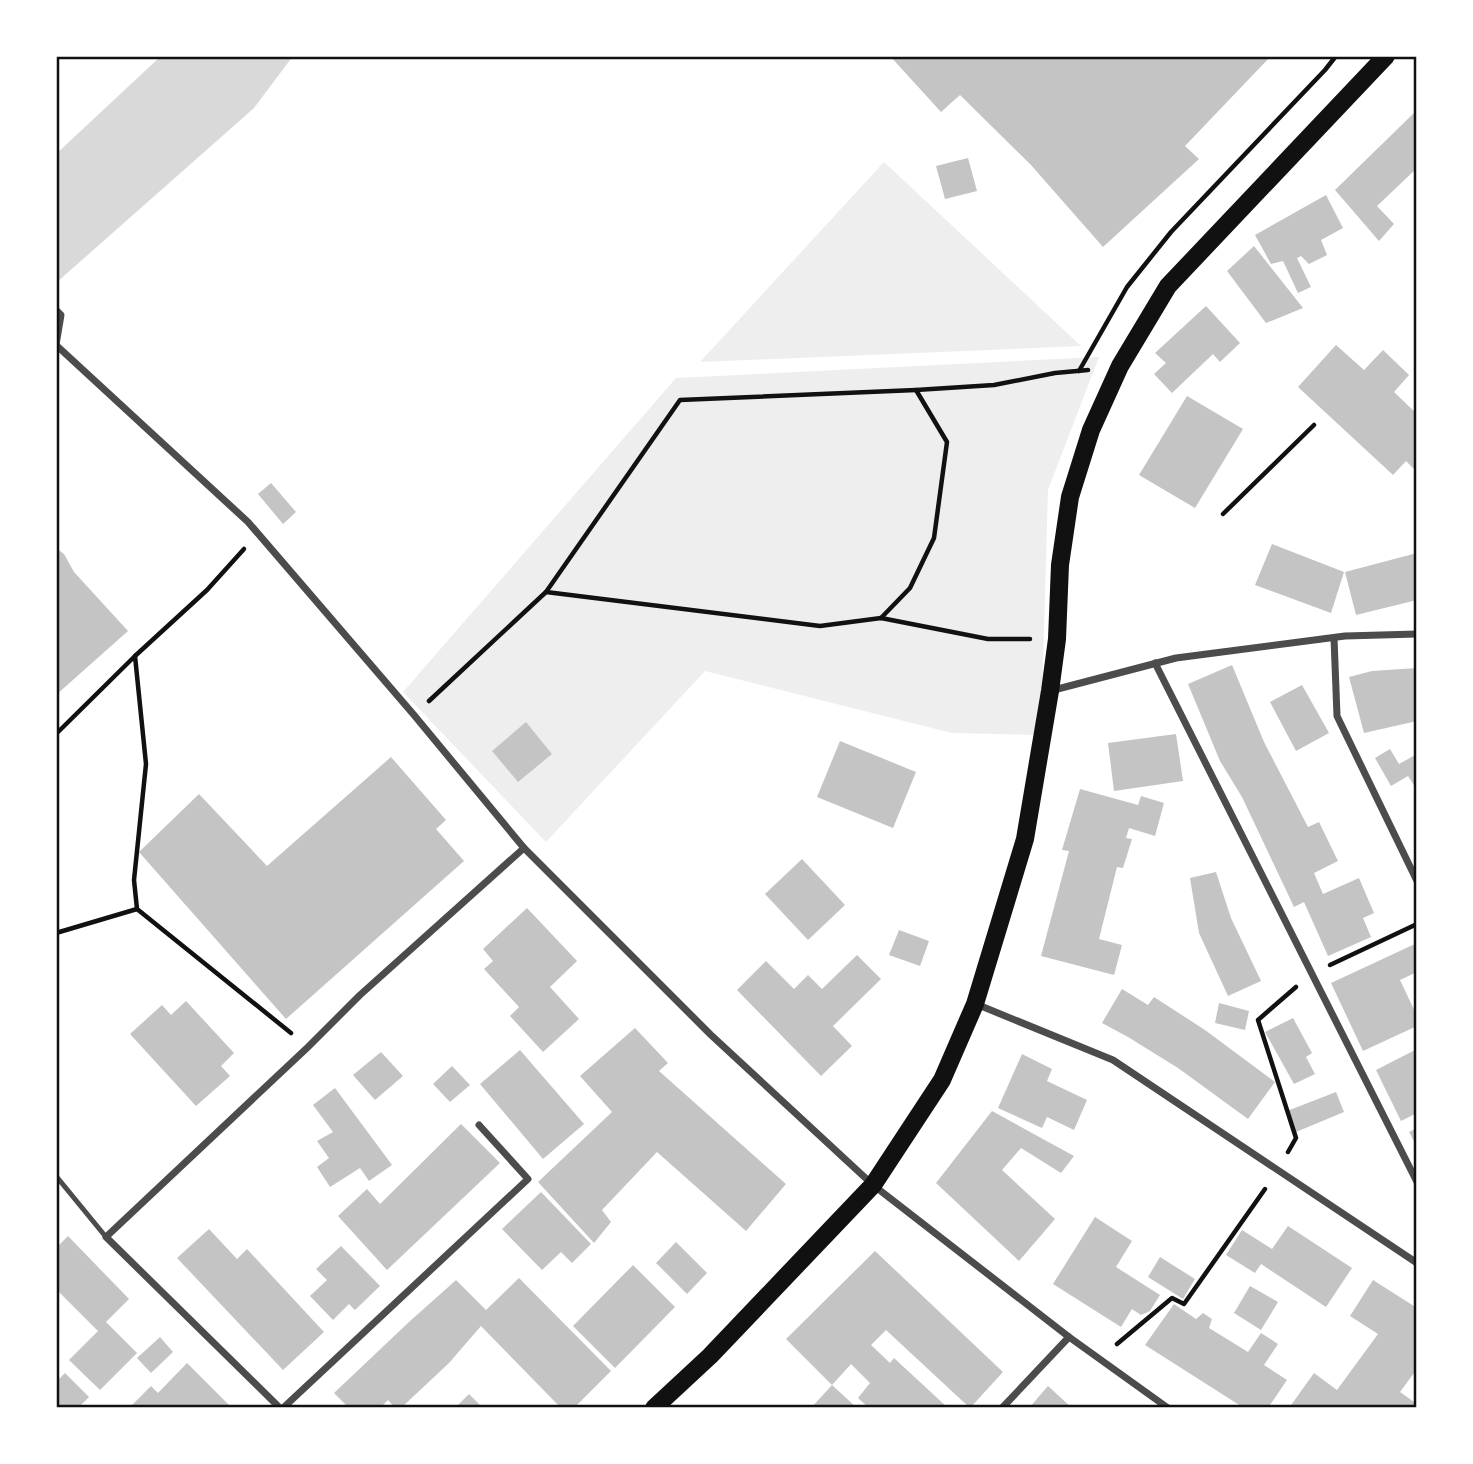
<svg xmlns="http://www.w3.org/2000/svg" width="1473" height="1464" viewBox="0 0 1473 1464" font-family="'PT Sans',sans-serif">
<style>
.green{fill:#eee}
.water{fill:#d9d9d9}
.building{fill:#c4c4c4}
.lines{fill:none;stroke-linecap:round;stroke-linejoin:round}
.path{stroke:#111;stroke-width:4.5}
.service{stroke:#4c4c4c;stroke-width:5}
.minor{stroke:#4c4c4c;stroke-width:7}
.primary{stroke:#111;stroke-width:18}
.neatline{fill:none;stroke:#111;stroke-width:2.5}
</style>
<rect width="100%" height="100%" fill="#fff"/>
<!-- green -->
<g class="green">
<polygon points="884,162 1081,346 700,362"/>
<polygon points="1099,357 1048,490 1041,735 952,733 705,671 546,842 403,692 676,378"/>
</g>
<!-- water -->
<polygon class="water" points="161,56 293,56 254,108 56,283 56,154"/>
<!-- building -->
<g class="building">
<polygon points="890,56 1271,56 1185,146 1199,159 1103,247 1031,165 960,95 941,112"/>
<polygon points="1417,110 1417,168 1377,206 1394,224 1379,241 1335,190"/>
<polygon points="968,158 977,191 945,199 936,166"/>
<polygon points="1326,195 1343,228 1321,240 1327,255 1309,264 1301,256 1297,258 1311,287 1298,293 1283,261 1271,264 1255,235"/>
<polygon points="1254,246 1303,308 1266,323 1227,271"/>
<polygon points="1206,306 1240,343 1220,362 1213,354 1172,393 1154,374 1166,363 1155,353"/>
<polygon points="1336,345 1364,370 1383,350 1409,375 1394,392 1417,414 1417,472 1406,461 1393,475 1298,387"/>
<polygon points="1187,396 1243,429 1195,508 1139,475"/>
<polygon points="271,483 296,512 283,524 258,494"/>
<polygon points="1272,544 1344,572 1331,613 1255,585"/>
<polygon points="56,548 64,554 74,572 128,631 56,695"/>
<polygon points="1417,553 1417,600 1356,615 1345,572"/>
<polygon points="1232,665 1264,742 1308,827 1319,822 1338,861 1314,873 1323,894 1359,878 1374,913 1363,918 1371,937 1328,956 1304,902 1294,907 1242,797 1220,761 1188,684"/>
<polygon points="1417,668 1417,721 1364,733 1349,677 1372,671"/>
<polygon points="1302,685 1329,733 1296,751 1270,702"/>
<polygon points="526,722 552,754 518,782 492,751"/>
<polygon points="1176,734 1183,781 1114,791 1108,743"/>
<polygon points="840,741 916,772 893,828 817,797"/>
<polygon points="1390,749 1399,764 1417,754 1417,790 1408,776 1391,786 1375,758"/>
<polygon points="391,757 446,820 436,829 464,861 286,1019 139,852 199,794 267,866"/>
<polygon points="1080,789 1138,805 1141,796 1164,803 1155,836 1129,828 1126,838 1132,839 1123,868 1117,867 1099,939 1122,945 1114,975 1041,956 1069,851 1062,850"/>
<polygon points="802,859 845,905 808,940 765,894"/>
<polygon points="1216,872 1231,918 1261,981 1228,996 1199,933 1190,878"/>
<polygon points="527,908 577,961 550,987 579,1019 543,1052 510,1016 519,1007 484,969 493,961 483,949"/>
<polygon points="899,930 929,941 920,966 889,955"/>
<polygon points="1417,943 1417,972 1400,980 1417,1016 1417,1026 1363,1051 1331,983"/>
<polygon points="857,955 881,979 833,1026 852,1046 821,1076 737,990 766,961 794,989 808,975 822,989"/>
<polygon points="1122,989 1148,1005 1154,997 1205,1030 1275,1082 1248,1119 1178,1068 1128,1037 1102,1023"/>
<polygon points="186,1001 234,1053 221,1066 230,1076 196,1106 130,1034 162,1005 171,1015"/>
<polygon points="1219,1003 1249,1011 1245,1030 1215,1023"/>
<polygon points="1293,1018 1312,1053 1306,1057 1315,1074 1294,1084 1265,1032"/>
<polygon points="635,1028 668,1063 659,1071 786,1184 746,1231 657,1152 602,1210 611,1222 594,1243 538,1182 612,1112 580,1076"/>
<polygon points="1417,1049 1417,1113 1401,1121 1376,1070"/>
<polygon points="520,1050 584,1124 543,1159 480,1084"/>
<polygon points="381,1052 403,1076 375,1100 353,1075"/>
<polygon points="1022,1054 1052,1069 1047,1081 1087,1100 1074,1130 1047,1117 1042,1128 998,1108"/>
<polygon points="452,1066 470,1085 450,1102 433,1084"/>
<polygon points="335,1088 392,1165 369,1181 360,1168 330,1187 317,1167 329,1158 317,1141 333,1132 313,1105"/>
<polygon points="1336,1092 1344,1112 1296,1132 1287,1111"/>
<polygon points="992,1111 1074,1156 1061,1173 1021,1148 1002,1170 1055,1219 1019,1261 936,1183"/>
<polygon points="461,1124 500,1163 387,1270 338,1216 367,1189 380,1204"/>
<polygon points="1417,1128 1417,1147 1409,1132"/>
<polygon points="541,1192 591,1244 572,1263 561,1252 542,1270 502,1229"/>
<polygon points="1095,1217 1132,1241 1116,1267 1160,1295 1150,1311 1141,1315 1132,1309 1121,1327 1053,1284"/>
<polygon points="1288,1226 1352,1268 1326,1307 1261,1264 1255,1273 1226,1255 1242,1230 1272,1249"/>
<polygon points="209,1229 237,1259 247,1249 324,1332 283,1370 177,1258"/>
<polygon points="68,1236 129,1299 106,1322 137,1353 100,1390 69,1360 98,1331 56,1289 56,1248"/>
<polygon points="676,1242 707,1273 687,1294 656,1263"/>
<polygon points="341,1246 380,1286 355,1310 349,1304 333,1320 310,1296 327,1280 316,1269"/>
<polygon points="875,1251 1003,1372 970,1408 886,1330 871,1345 890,1363 894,1358 948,1408 869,1408 858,1398 870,1383 851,1364 832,1385 786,1339"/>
<polygon points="1160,1257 1195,1279 1183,1299 1148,1277"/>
<polygon points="633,1265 675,1307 615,1368 573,1326"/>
<polygon points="519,1278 611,1371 574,1408 561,1408 481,1326 449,1363 401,1408 395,1408 388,1400 380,1408 349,1408 334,1393 409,1322 456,1280 486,1310"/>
<polygon points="1373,1280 1417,1308 1417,1355 1415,1358 1417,1359 1417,1369 1400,1392 1417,1404 1417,1408 1289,1408 1314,1373 1337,1390 1378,1334 1350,1316"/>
<polygon points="1250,1286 1278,1302 1261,1330 1234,1313"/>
<polygon points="1174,1304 1196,1319 1203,1313 1212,1319 1209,1328 1248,1352 1261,1333 1278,1344 1264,1365 1287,1380 1268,1408 1244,1408 1145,1345"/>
<polygon points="160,1337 173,1352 151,1373 137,1358"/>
<polygon points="187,1363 230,1406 228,1408 129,1408 151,1386 158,1393"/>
<polygon points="65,1373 89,1397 78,1408 58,1408 56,1406 56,1382"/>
<polygon points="832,1385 857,1408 811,1408"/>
<polygon points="1048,1386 1072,1408 1029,1408"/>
<polygon points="469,1394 483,1408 455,1408"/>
</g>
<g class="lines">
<!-- path -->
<g class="path">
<polyline points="1079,371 1127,287 1171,232 1325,70 1336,56"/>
<polyline points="1223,514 1314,425"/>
<polyline points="546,592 820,626 881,618 988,639 1030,639"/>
<polyline points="881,618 910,588 934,538 947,442 916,390"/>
<polyline points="135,656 207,590 244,549"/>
<polyline points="429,701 546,592 680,400 916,390 994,385 1055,373 1088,370"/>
<polyline points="56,734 135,656 146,764 134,880 137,909 291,1033"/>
<polyline points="56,933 137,909"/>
<polyline points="1330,965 1417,924"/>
<polyline points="1288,1152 1296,1138 1258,1020 1296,987"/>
<polyline points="1117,1344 1172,1298 1184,1304 1265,1189"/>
</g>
<!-- service -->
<polyline class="service" points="56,1176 106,1237"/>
<!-- minor -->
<g class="minor">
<polyline points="56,310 61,315 56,345"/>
<polyline points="56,345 248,522 414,715 524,848 711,1035 873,1185 1069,1337 1168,1408"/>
<polyline points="1334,638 1337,716 1417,881"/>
<polyline points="1155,663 1417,1182"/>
<polyline points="1050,691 1176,658 1345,636 1417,634"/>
<polyline points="976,1004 1113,1060 1417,1263"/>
<polyline points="280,1408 106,1237 308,1047 360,995 524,848"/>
<polyline points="283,1408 528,1179 479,1125"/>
<polyline points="1002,1408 1069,1337"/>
</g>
<!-- primary -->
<polyline class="primary" points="654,1408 710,1356 873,1185 942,1080 975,1004 1025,839 1050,691 1057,639 1060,565 1070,497 1091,430 1120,366 1168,286 1386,56"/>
</g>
<!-- border -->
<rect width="1473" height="1464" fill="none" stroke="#ffffff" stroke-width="116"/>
<rect x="58" y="58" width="1357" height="1348" class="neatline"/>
</svg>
